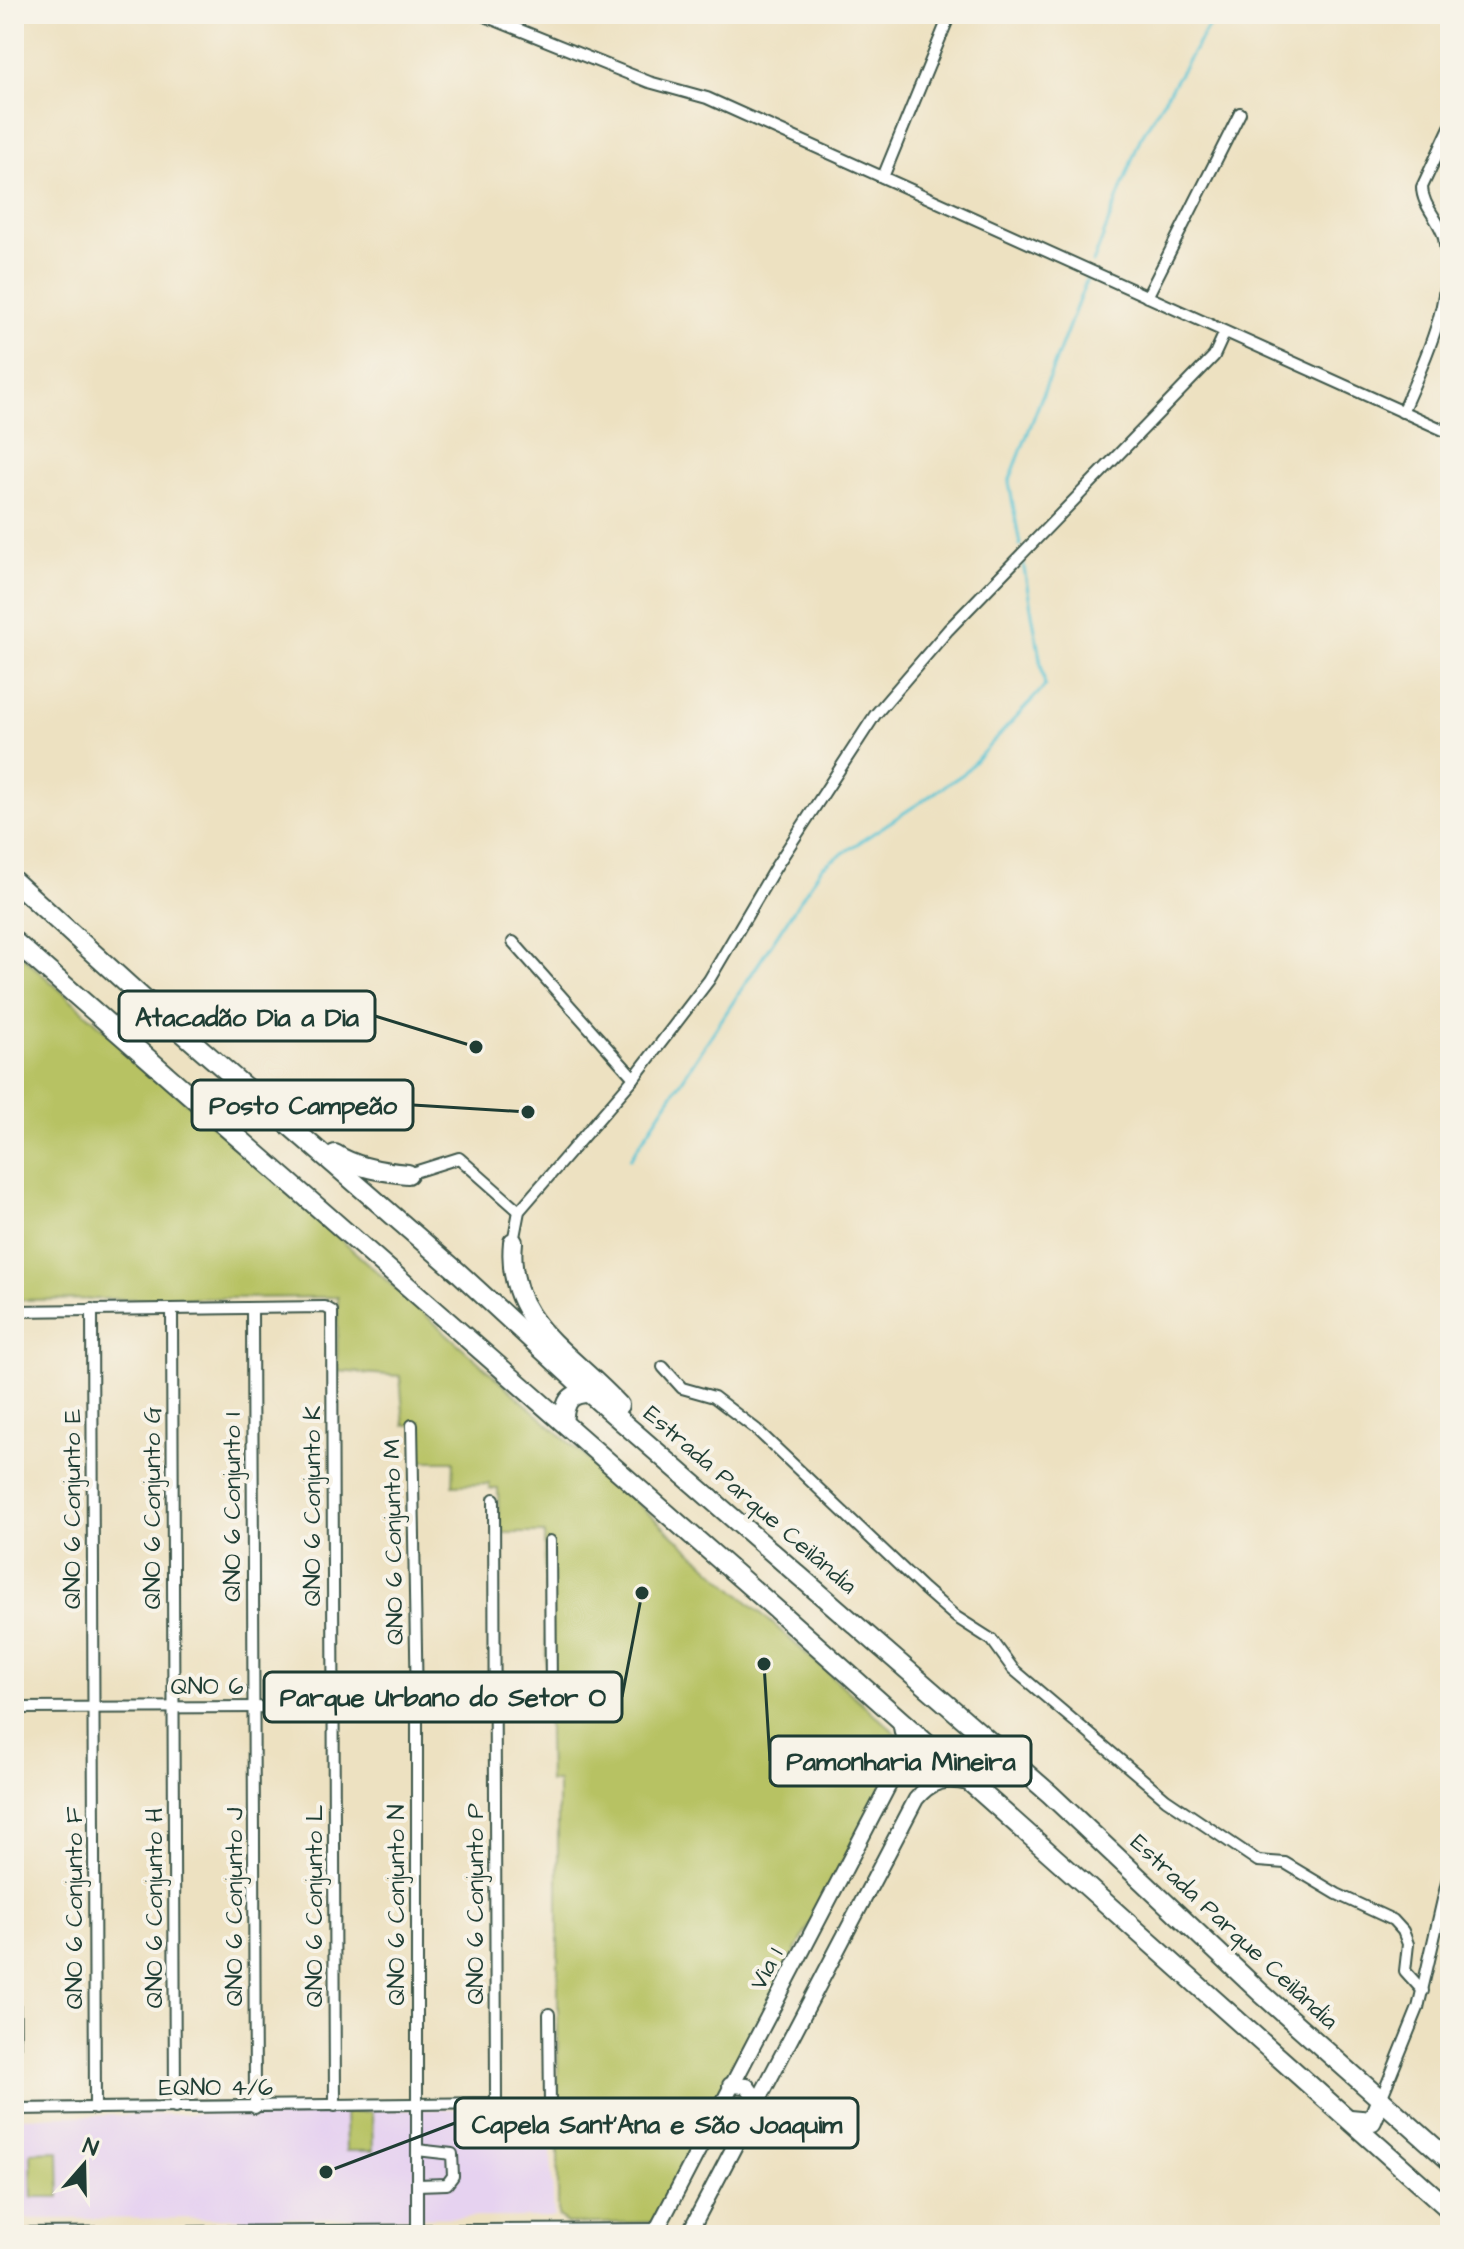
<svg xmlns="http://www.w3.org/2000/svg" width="1464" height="2249" viewBox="0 0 1464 2249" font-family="'Architects Daughter',sans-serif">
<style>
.built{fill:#e6d2f0}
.green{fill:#b7c264;stroke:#6b804c;stroke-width:2}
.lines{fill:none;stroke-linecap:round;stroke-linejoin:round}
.stream{stroke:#59c4d4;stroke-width:3}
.minor-casing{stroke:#3e5649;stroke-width:14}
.secondary-casing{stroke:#3e5649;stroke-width:18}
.motorway-casing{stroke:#3e5649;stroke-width:22}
.minor{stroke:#fff;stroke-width:10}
.secondary{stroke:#fff;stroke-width:14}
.motorway{stroke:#fff;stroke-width:18}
.labels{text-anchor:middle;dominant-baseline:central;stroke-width:8;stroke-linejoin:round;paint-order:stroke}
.street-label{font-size:24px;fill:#1f3d34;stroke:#f7f3e8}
.leader{fill:none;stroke:#1f3d34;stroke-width:3}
.callout-dot{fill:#1f3d34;stroke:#f7f3e8;stroke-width:3}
.callout{fill:#f7f3e8;stroke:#1f3d34;stroke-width:3}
.callout-label{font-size:26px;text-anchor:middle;font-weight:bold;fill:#1f3d34}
</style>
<rect width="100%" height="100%" fill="#f7f3e8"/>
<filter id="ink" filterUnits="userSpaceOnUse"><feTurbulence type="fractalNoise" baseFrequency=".0125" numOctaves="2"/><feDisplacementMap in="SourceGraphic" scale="16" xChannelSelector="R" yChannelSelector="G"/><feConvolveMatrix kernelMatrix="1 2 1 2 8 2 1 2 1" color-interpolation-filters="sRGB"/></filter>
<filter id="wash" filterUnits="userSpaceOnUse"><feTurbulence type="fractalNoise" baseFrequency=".006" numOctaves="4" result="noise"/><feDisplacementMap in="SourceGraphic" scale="32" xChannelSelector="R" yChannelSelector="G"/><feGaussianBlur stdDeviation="1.8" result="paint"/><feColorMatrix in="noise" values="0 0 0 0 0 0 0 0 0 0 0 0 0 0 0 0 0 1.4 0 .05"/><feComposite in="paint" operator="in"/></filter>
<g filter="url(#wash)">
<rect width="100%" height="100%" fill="#ede1c1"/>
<!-- built -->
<polygon class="built" points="549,2107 554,2217 14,2219 14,2117"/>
<!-- green -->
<g class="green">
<polygon points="14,949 899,1736 902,1748 654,2222 567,2224 558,2216 558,1782 549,1782 544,1533 499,1533 498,1489 489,1489 489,1484 453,1485 454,1461 418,1461 417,1425 404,1425 400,1376 337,1371 338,1297 14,1300"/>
<polygon points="372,2112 373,2151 346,2151 345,2113"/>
<polygon points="59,2151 60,2197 32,2197 31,2152"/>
</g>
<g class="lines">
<!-- stream -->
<g class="stream">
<polyline points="1093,263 1140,139 1216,14"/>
<polyline points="1020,545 1009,482 1087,279"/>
<polyline points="630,1159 822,867 963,774 1045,686 1023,563"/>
</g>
</g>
</g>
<g filter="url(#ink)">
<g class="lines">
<!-- minor casing -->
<g class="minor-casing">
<g id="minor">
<polyline points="480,14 649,82 707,98 1450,433"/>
<polyline points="883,177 950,14"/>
<polyline points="1147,297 1240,113"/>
<path d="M1402,412C1425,360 1456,297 1444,238C1440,220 1422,206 1422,187L1450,127"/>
<polyline points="513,942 634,1078"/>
<polyline points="408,1174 459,1158 519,1211"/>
<polyline points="513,1242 519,1211 634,1078 709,980 775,868 875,715 948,630 1214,356 1225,332"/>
<polyline points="252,1308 255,2108"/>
<polyline points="92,1309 95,2109"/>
<polyline points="172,1309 175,2108"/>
<polyline points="14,1311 325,1307 332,1311 335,2106"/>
<polyline points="663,1367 682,1388 714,1397 757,1430 924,1589 956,1617 992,1640 1013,1669 1166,1799 1258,1861 1285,1863 1337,1894 1393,1920 1403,1931 1408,1944 1405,1971 1423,1991"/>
<polyline points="412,1425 417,1705 417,2235"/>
<polyline points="14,1708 544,1706 551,1694 550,1541"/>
<polyline points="14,1904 15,2109"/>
<polyline points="549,2014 550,2105"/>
<polyline points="1381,2099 1418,2008 1450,1869"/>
<polyline points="14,2109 496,2103 494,1499"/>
<polyline points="417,2150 452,2154 453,2176 447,2184 417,2185"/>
<polyline points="14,2233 657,2229"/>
</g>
</g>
<!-- secondary casing -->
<g class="secondary-casing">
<g id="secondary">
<polyline points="730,2085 747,2086 758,2101"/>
<polyline points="654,2235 906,1752 900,1722"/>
<path d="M688,2235L916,1799C932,1780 945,1778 969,1783"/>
</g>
</g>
<!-- motorway casing -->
<g class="motorway-casing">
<g id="motorway">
<polyline points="14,881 147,1002 458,1272 589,1393 1050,1794 1261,1993 1450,2161"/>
<polyline points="14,941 769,1603 1450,2210"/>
<polyline points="148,1002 224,1011"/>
<path d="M335,1154C356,1168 384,1172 408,1174"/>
<path d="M513,1242C505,1323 571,1352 619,1405"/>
<path d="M563,1422C565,1403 568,1393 589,1393"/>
<polyline points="1350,2119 1372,2121 1381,2099"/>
</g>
</g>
<!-- minor -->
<use href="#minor" class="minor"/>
<!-- secondary -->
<use href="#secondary" class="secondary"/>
<!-- motorway -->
<use href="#motorway" class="motorway"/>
</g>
</g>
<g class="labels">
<!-- street labels -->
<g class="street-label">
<text transform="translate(750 1500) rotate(41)">Estrada Parque Ceilândia</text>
<text transform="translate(313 1506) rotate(-90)">QNO 6 Conjunto K</text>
<text transform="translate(233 1507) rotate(-90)">QNO 6 Conjunto I</text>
<text transform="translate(153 1508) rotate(-90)">QNO 6 Conjunto G</text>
<text transform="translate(73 1509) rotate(-90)">QNO 6 Conjunto E</text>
<text transform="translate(394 1542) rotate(-91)">QNO 6 Conjunto M</text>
<text x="207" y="1687">QNO 6</text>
<text transform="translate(476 1904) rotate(-90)">QNO 6 Conjunto P</text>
<text transform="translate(397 1905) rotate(-90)">QNO 6 Conjunto N</text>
<text transform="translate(315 1906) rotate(-90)">QNO 6 Conjunto L</text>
<text transform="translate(235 1907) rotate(-90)">QNO 6 Conjunto J</text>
<text transform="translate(75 1908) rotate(-90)">QNO 6 Conjunto F</text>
<text transform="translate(155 1908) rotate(-90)">QNO 6 Conjunto H</text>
<text transform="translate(1234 1932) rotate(43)">Estrada Parque Ceilândia</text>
<text transform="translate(767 1969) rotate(-62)">Via 1</text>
<text x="216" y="2088">EQNO 4/6</text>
</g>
</g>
<!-- callouts -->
<path class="leader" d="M476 1047L375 1016M528 1112L413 1105M642 1593L622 1697M764 1664L770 1761M326 2172L455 2123"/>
<g class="callout-dot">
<circle cx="476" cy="1047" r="8"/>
<circle cx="528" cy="1112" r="8"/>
<circle cx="642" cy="1593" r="8"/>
<circle cx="764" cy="1664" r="8"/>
<circle cx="326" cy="2172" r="8"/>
</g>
<g class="callout">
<rect x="119" y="991" width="256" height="50" rx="8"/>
<rect x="192" y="1080" width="221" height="50" rx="8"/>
<rect x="264" y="1672" width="358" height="50" rx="8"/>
<rect x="770" y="1736" width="261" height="50" rx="8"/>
<rect x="455" y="2098" width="403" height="50" rx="8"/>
</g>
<g class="callout-label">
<text x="247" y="1026">Atacadão Dia a Dia</text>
<text x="303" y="1114">Posto Campeão</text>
<text x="443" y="1706">Parque Urbano do Setor O</text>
<text x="901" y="1770">Pamonharia Mineira</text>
<text x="657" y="2133">Capela Sant'Ana e São Joaquim</text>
</g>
<!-- margin -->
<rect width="1464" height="2249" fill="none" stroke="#f7f3e8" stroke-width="48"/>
<!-- north arrow -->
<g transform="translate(84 2165) rotate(20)" stroke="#f7f3e8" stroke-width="6" paint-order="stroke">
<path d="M0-6L14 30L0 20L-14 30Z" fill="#1f3d34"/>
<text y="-12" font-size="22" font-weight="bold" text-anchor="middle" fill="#1f3d34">N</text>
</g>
</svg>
